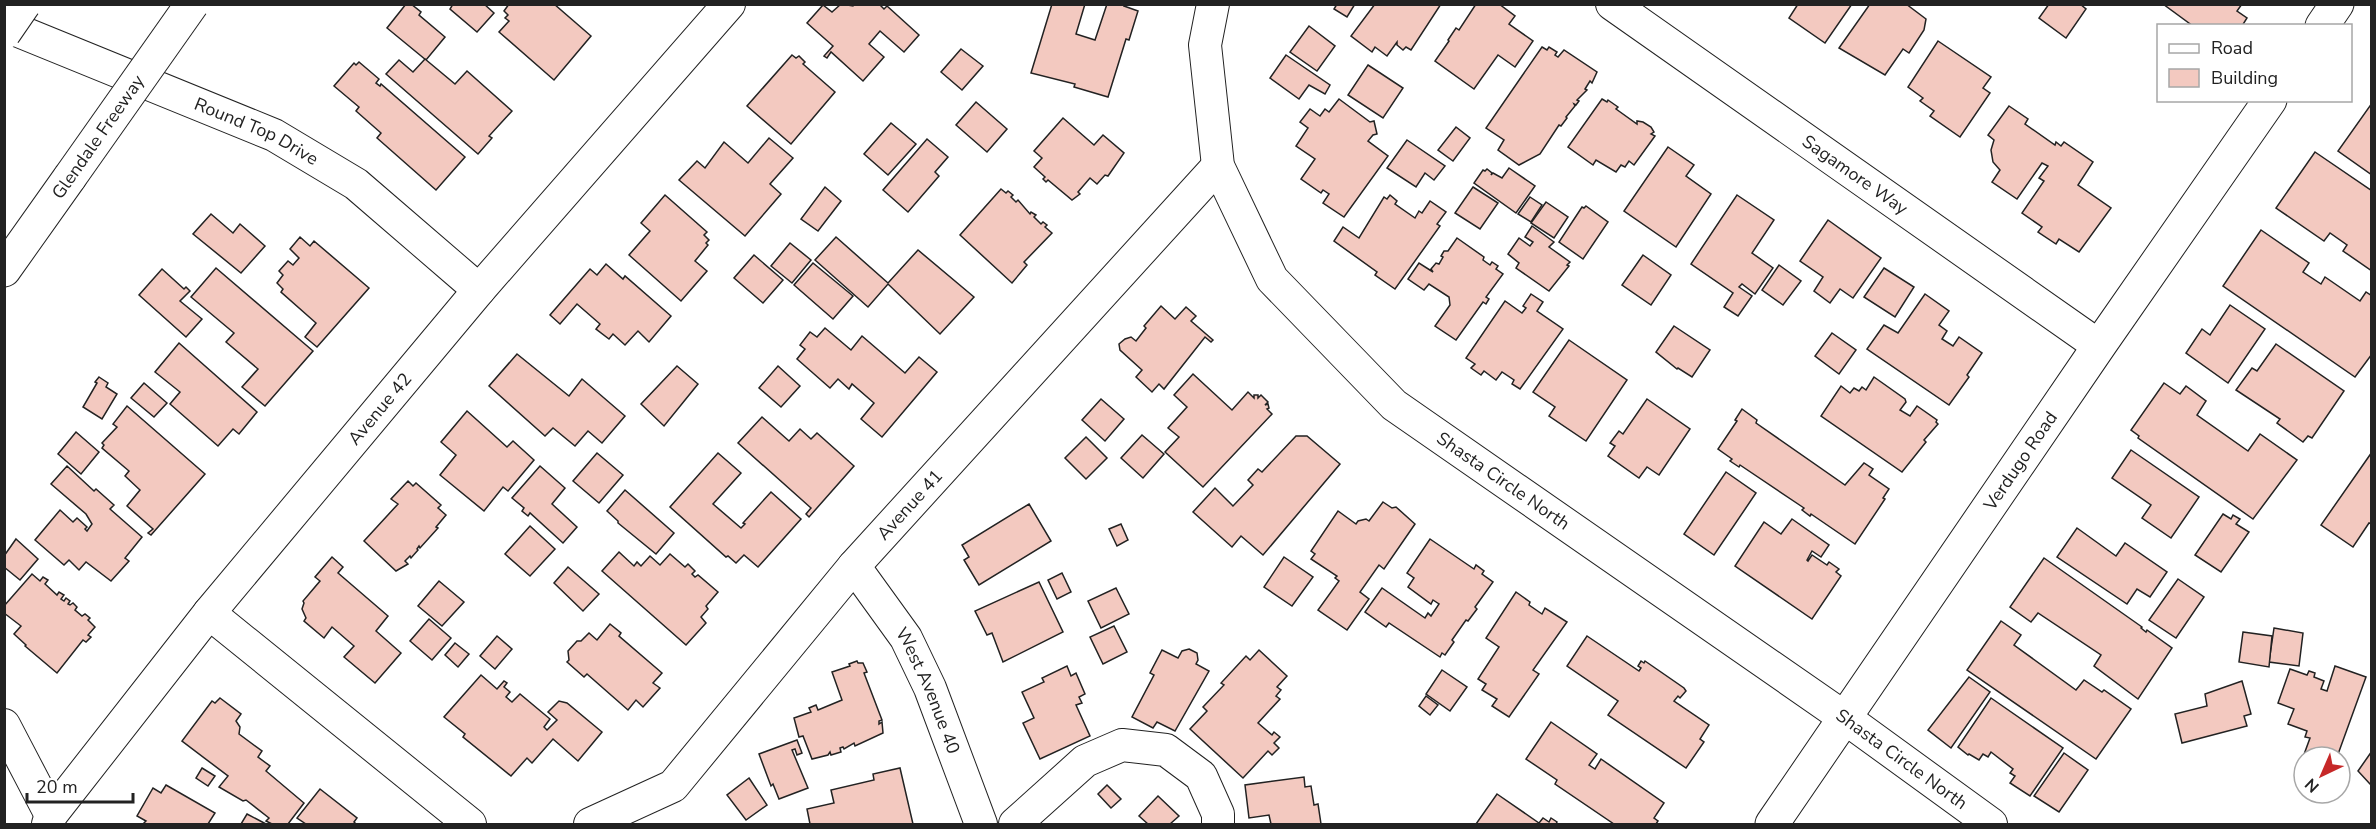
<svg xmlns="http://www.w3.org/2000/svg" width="2376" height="829" viewBox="0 0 2376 829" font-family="'Nunito Sans',sans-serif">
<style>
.building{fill:#f3c9c0;stroke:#222;stroke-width:1.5}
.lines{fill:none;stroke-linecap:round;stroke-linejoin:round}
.minor-casing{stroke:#222;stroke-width:34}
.secondary-casing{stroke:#222;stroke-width:35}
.motorway-casing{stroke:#222;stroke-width:35}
.minor{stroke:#fff;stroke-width:32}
.secondary{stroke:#fff;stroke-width:33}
.motorway{stroke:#fff;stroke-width:33}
.motorway-bridge-casing{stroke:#222;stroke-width:35;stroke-linecap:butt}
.motorway-bridge{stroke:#fff;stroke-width:33}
.labels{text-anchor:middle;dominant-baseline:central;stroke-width:4.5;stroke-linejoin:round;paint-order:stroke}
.street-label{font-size:18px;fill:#222;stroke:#fff}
</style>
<rect width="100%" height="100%" fill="#fff"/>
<!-- building -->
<g class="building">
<polygon points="406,4 411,4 421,12 419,15 445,37 426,60 387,28"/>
<polygon points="453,4 484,4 494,13 477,32 450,9"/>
<polygon points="509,4 554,4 591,36 554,80 499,32 509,21 505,18 508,15 504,11"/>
<polygon points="841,4 853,6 854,4 879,4 884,9 887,6 919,35 904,52 880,31 869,44 884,57 863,81 831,52 827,58 824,56 833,46 807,23 823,5 832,12"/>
<polygon points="1052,4 1085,4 1076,34 1095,40 1107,4 1125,4 1124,6 1138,11 1129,40 1126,39 1108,97 1074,87 1075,84 1031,73"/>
<polygon points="1337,4 1355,4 1347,17 1334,9"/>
<polygon points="1375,4 1441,4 1411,50 1406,47 1403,50 1397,45 1397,42 1387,56 1375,47 1372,52 1351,36"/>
<polygon points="1476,4 1499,4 1515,16 1509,24 1533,41 1515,67 1498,55 1474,89 1435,61 1449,41 1448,40 1456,28 1459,30"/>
<polygon points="1798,4 1852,4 1825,43 1789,18"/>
<polygon points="1870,4 1906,4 1926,19 1924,30 1909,53 1903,49 1885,75 1839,48"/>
<polygon points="2049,4 2080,4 2086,9 2066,38 2039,18"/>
<polygon points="2163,4 2242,4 2237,11 2247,18 2242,26 2193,26"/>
<polygon points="1309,26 1335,46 1317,71 1290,52"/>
<polygon points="1938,41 1991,77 1983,88 1990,93 1960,137 1930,116 1934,111 1920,101 1923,98 1908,87"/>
<polygon points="1542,47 1547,50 1549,47 1557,52 1555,55 1558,57 1564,50 1597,72 1592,83 1590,81 1585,89 1587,90 1577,100 1579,101 1576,105 1574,104 1575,106 1566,117 1567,118 1561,126 1559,125 1540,154 1519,165 1498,150 1504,140 1486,128"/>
<polygon points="961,49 983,66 962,90 941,72"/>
<polygon points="792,55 796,58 799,56 805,62 803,64 835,92 791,144 747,106"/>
<polygon points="1286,55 1330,85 1325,94 1309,85 1299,99 1270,78"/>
<polygon points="425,59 455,84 467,71 512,111 489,136 492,138 478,154 386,74 399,60 413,72"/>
<polygon points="359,62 379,79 376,83 380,86 381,84 465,157 436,190 377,138 381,133 356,111 359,107 334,86 354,63 356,65"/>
<polygon points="1368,65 1403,88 1383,118 1348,95"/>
<polygon points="1339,99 1370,122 1374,121 1377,134 1373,135 1368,141 1388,156 1344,217 1323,203 1329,194 1323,190 1321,193 1301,179 1315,159 1296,146 1308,128 1300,122 1310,109 1320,116 1325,109 1329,112"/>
<polygon points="1602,99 1607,102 1608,100 1618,107 1616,109 1637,124 1637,121 1643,122 1651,127 1654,132 1651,134 1655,136 1634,165 1629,161 1625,167 1621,165 1616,172 1596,160 1593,165 1568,147"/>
<polygon points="976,102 1007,129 987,152 956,125"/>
<polygon points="2372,103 2372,175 2338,151"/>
<polygon points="2009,106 2028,119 2025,124 2055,145 2056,142 2061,146 2064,142 2093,162 2078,185 2111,208 2079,252 2059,239 2056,244 2038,232 2042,227 2022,213 2044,181 2039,178 2048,166 2042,163 2017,199 1992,182 2000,170 1993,162 1991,150 1994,140 1988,135"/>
<polygon points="1063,118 1094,145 1103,135 1124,153 1108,176 1105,175 1097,184 1090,178 1078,192 1080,194 1072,200 1048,180 1046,182 1043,179 1045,177 1034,167 1042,158 1034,151"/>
<polygon points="891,123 916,144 888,175 864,154"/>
<polygon points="1456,127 1470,138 1453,161 1438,150"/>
<polygon points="769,138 793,158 770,184 781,194 745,236 679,180 697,161 705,168 724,142 748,163"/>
<polygon points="927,139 948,157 935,172 939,176 908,212 883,190"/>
<polygon points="1407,140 1445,166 1434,180 1425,173 1416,187 1387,168"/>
<polygon points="1668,147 1694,165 1686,176 1711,194 1676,247 1624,211"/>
<polygon points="2315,152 2372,191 2372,271 2343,251 2347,245 2330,233 2324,241 2276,208"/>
<polygon points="1509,168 1535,186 1516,213 1474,183 1483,170 1485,171 1487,169 1492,173 1491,175 1493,173 1502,178"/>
<polygon points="825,187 841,201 818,231 801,219"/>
<polygon points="1473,187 1498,203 1480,229 1455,213"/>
<polygon points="1001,189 1006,193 1008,191 1013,195 1011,197 1016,202 1018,200 1030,214 1031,212 1036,215 1034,217 1041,224 1043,222 1047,225 1045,227 1052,233 1024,262 1027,265 1012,283 960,235"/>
<polygon points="665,195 707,232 704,235 709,240 706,243 708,245 695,261 707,271 681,301 629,255 650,231 641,223"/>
<polygon points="1390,195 1397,201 1395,204 1415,218 1419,211 1422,213 1430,201 1446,212 1437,224 1440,226 1395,289 1375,275 1377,272 1334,241 1343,227 1359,238 1384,197 1387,199"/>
<polygon points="1737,195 1774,220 1752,253 1773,268 1755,294 1742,284 1739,287 1752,296 1738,316 1724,307 1733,293 1691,264"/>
<polygon points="1530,197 1542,205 1531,222 1518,214"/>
<polygon points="1546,202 1568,217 1554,238 1531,223"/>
<polygon points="1586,206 1608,222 1583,259 1559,242 1582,207 1584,208"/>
<polygon points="211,214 233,233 240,224 265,246 241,273 193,234"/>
<polygon points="1828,220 1881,258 1853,298 1840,289 1830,303 1814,291 1823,277 1800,261"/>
<polygon points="1532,226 1554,242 1549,247 1570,262 1567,265 1569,266 1549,291 1516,268 1519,263 1508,254 1519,238 1530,246 1533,242 1525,237"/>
<polygon points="2261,230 2309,263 2303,272 2321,284 2325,277 2360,301 2366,292 2372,296 2372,354 2355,377 2223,286"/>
<polygon points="300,237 310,246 314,241 369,288 317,347 305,337 316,323 281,292 283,289 277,283 283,275 279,271 288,261 293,265 299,258 290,249"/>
<polygon points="836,237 888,283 918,250 974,297 940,334 888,284 868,307 815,260"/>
<polygon points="1457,238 1484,257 1483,260 1490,265 1492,262 1498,266 1496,269 1503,274 1486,297 1489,299 1486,304 1483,302 1456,340 1435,326 1450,305 1449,297 1429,284 1424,290 1408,279 1419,263 1433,272 1431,269 1436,263 1439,264 1443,257 1441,256 1444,251 1448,251"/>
<polygon points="790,243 811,260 792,283 771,266"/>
<polygon points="754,255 783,280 763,303 734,278"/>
<polygon points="1643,255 1671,275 1651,305 1622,285"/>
<polygon points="813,263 853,296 833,319 794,285"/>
<polygon points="606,264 623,279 625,276 671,316 649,342 638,331 625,345 613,334 609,339 596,329 600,324 577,304 560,324 550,315 590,269 597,275"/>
<polygon points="1779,265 1801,281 1783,305 1762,290"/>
<polygon points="216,268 313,351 265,406 242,387 258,369 226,342 234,333 191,297"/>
<polygon points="1884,268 1914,287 1895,317 1864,297"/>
<polygon points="162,269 184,289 186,287 190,291 180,301 202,319 186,337 139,295"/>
<polygon points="1531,294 1543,302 1537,311 1563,329 1520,389 1512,384 1514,380 1502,372 1496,380 1484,371 1481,375 1471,368 1475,364 1466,358 1505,301 1522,313 1526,308 1523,306"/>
<polygon points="1925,294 1949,311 1939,325 1947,331 1942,339 1953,346 1959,337 1982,353 1967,375 1969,377 1949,405 1867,349 1884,325 1898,333"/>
<polygon points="2230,305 2265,329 2228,383 2186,353 2202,329 2210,335"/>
<polygon points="1161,306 1175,319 1186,307 1196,316 1191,321 1213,340 1211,342 1205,337 1164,389 1159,384 1152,392 1136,377 1142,370 1120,350 1119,344 1125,339 1131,337 1136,341 1146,328 1144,326"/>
<polygon points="1674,326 1710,350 1692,377 1678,368 1677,369 1656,352"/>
<polygon points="825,328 851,350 862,336 905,373 919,357 937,372 882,437 861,419 874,403 852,384 849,389 838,379 830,388 797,359 805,349 800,345 810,332 817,337"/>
<polygon points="1832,333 1856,350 1839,374 1815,356"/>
<polygon points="1569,340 1627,380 1586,441 1549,416 1555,407 1533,392"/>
<polygon points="179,343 257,412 239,434 233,429 218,446 170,404 180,392 155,372"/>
<polygon points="2276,344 2344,391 2312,438 2308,436 2303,442 2277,423 2280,419 2236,390 2252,368 2257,371"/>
<polygon points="517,354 569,396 582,379 625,416 602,443 588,431 575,446 553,428 545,436 489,386"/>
<polygon points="677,366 698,384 664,426 641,404"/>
<polygon points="778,366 800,386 781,407 759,388"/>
<polygon points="1193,374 1232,410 1248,392 1254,398 1254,395 1258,395 1258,398 1261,395 1268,402 1265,405 1268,404 1269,408 1267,409 1272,414 1203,487 1165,452 1179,437 1168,428 1187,407 1174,395"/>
<polygon points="99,377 108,383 106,387 117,394 102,419 83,407 97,383 95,382"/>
<polygon points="1874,377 1905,399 1906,402 1900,410 1910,416 1917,406 1937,420 1936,422 1938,424 1924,440 1926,442 1902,472 1821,416 1841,386 1850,393 1854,388 1859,391 1862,387 1866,390"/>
<polygon points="144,383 167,403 154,417 131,398"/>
<polygon points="2164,383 2180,394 2186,386 2206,401 2197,415 2248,451 2260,434 2297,460 2253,519 2138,438 2139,436 2131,430"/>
<polygon points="1101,399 1124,419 1105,441 1082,420"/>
<polygon points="1647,399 1690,429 1659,475 1647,467 1639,478 1608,456 1615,446 1610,443 1619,431 1623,434"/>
<polygon points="127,406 205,474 151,535 148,533 153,529 127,506 140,490 125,476 129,471 102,448 104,445 102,443 117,427 113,424"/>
<polygon points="1742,409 1757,420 1756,423 1845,485 1864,463 1873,469 1869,475 1889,489 1883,498 1885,499 1855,544 1811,514 1810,516 1802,510 1804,508 1740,465 1739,467 1730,461 1732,459 1718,449 1737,421 1735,420"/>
<polygon points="467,411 507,447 513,441 534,460 508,491 503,487 484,511 440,475 456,455 441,442"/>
<polygon points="762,417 789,441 800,429 811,439 817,433 854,466 809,517 806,514 811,508 738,443"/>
<polygon points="76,432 99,452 81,474 58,454"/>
<polygon points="1142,435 1164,454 1143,478 1121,458"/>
<polygon points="1296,436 1307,436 1340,464 1263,555 1241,536 1232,547 1193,512 1215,488 1233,506 1253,485 1248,480 1258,469 1262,472"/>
<polygon points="1086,437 1107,458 1086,479 1065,458"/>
<polygon points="2131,450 2199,497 2171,538 2142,518 2151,505 2112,478"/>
<polygon points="2372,452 2372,524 2369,523 2353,547 2321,525"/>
<polygon points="597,453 623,475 599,503 573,481"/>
<polygon points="718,453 741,473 713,504 741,528 745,524 743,523 771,492 801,519 758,567 744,555 736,563 728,556 726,557 670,507"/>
<polygon points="67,466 94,491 96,489 114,505 110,509 142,537 125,558 129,561 111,581 86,562 79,570 69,560 64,565 35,540 60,510 73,522 77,518 87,527 85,529 87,531 92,524 86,514 51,484"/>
<polygon points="540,466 565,488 552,504 577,527 563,543 530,513 528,516 522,511 524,508 512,498"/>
<polygon points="1726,472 1756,493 1714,555 1684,534"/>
<polygon points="408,481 413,486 416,483 441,505 438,508 446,515 436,527 438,528 420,548 419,546 417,549 418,550 411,558 410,556 405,561 408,564 396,571 364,541 398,504 391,499"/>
<polygon points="625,490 674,533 656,554 618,523 618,521 607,511"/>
<polygon points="1383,502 1392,508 1396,507 1415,524 1384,569 1379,565 1360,592 1369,599 1347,630 1318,610 1339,581 1335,578 1337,576 1311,559 1315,554 1311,551 1338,511 1356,524 1358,521 1366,519 1369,521"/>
<polygon points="1029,504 1051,541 979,585 964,560 969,557 962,545"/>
<polygon points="2223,514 2231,519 2233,515 2240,519 2236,524 2249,532 2221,572 2195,555"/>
<polygon points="1792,519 1829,545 1821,557 1812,551 1807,560 1808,561 1812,555 1827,565 1829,562 1839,569 1836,572 1841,576 1812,619 1735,566 1764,522 1781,534"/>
<polygon points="1121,524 1128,540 1117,546 1109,529"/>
<polygon points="530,526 555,549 530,576 505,554"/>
<polygon points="2077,528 2116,556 2125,543 2167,572 2150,597 2137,589 2127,604 2057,557"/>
<polygon points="16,539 38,559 20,580 4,567 4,556"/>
<polygon points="1430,539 1474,569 1476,565 1484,571 1482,574 1493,582 1475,607 1477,609 1468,621 1466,620 1452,640 1454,642 1445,655 1442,653 1440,657 1389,623 1386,627 1365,612 1382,588 1425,618 1428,613 1431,616 1439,604 1433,600 1431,604 1408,587 1414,578 1407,573"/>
<polygon points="619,552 634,566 637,562 641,566 650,556 660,565 670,554 685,567 688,564 695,571 692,574 695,577 698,575 718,592 706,606 708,609 701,617 706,623 686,645 602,571"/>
<polygon points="332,557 343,567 338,573 388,616 376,631 401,653 375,683 344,657 354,646 332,627 324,638 304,621 306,618 302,609 304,603 303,601 320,581 315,577"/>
<polygon points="1284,557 1313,577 1292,606 1264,587"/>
<polygon points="2044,558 2142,627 2141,628 2146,632 2147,630 2172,648 2138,699 2094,666 2101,655 2038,613 2031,622 2010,607"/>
<polygon points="568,567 599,594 583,611 554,583"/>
<polygon points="1062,573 1071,592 1057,599 1048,580"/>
<polygon points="32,574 40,581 43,577 48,580 45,584 57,595 59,592 64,595 61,599 64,601 66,598 70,601 68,604 70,605 73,603 77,607 75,610 82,616 85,614 90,618 88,620 95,627 88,635 91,637 86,642 83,640 57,673 25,646 26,645 14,634 21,626 4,613 4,606"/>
<polygon points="2178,579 2204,597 2176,638 2149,620"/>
<polygon points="439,581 464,602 442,626 418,606"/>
<polygon points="1039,582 1063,632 1003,662 992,633 987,635 975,611"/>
<polygon points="1116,588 1129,614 1101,628 1088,601"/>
<polygon points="1516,592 1530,602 1529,605 1542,614 1545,608 1567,622 1533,670 1539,674 1509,717 1492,706 1497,699 1482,690 1486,684 1478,679 1499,647 1486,638"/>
<polygon points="429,619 451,638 432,660 410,641"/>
<polygon points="2001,621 2021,635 2014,645 2076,690 2084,680 2102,692 2104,690 2131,709 2096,759 1967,670"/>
<polygon points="610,624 621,633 619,636 662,673 653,683 660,688 643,707 636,700 628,710 587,674 584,677 567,662 569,660 568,651 577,641 581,641 589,633 597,640"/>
<polygon points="1114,626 1127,652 1103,664 1090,637"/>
<polygon points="2274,628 2303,633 2299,666 2269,662"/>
<polygon points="2243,632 2272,636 2269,667 2239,662"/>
<polygon points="497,636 512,649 495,669 480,656"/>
<polygon points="1587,636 1639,671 1641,668 1638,666 1641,661 1644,663 1645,661 1684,688 1686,691 1680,698 1678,696 1674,701 1709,725 1700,739 1704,742 1686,768 1608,715 1618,701 1567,666"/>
<polygon points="455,643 469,654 458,667 445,655"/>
<polygon points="1189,649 1197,653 1198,660 1196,664 1209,671 1175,731 1157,722 1153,728 1132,717 1154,675 1150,673 1162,650 1178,658 1182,651"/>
<polygon points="1259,650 1287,676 1277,687 1281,690 1276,696 1280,699 1258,723 1272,735 1274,732 1280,737 1274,743 1279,748 1272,755 1268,751 1243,778 1190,729 1207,711 1203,707 1224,685 1221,683 1246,656 1250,660"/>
<polygon points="857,661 858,663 863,663 867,672 864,673 882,720 879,721 879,724 882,722 883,733 855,746 854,743 844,749 843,747 840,748 841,752 831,755 830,752 828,755 812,759 803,736 799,737 794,718 811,712 809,708 816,705 818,710 842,700 832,672 850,666 849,664"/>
<polygon points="1067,666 1071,676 1076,673 1085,694 1079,697 1082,703 1076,705 1090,736 1040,759 1023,723 1034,718 1022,692 1044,682 1042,678"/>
<polygon points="2335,666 2366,677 2337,757 2304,757 2304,761 2302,760 2310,738 2305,737 2307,731 2288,724 2294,709 2278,703 2290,669 2307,675 2309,671 2315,673 2314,677 2324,681 2321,689 2327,691"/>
<polygon points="1442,670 1467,687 1450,711 1426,694"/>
<polygon points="481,675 497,689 504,681 507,683 504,687 510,692 506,697 512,702 520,694 550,719 544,727 547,730 557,720 548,712 559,701 567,703 602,732 578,761 553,739 532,763 527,758 511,776 463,737 465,734 444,717"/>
<polygon points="1969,677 1990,692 1951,748 1928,730"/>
<polygon points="2242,681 2251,714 2244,716 2247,726 2182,743 2175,714 2207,706 2205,694"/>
<polygon points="1426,696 1438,705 1430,715 1419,706"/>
<polygon points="220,698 241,714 236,721 240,727 239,734 262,751 258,757 270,766 266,771 304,803 288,824 272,824 266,821 269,818 246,800 243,801 219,787 228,776 182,741 212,701 215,703"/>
<polygon points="1991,698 2063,748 2030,796 2010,783 2015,776 2010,773 2013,769 1991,752 1988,757 1983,754 1979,760 1969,754 1968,755 1958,747"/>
<polygon points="1551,722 1597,754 1589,765 1595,769 1601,759 1664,803 1654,818 1658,821 1656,824 1614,824 1555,784 1557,780 1526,759"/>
<polygon points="797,740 802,753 797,755 795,749 792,750 808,788 779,799 773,784 771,786 759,754"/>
<polygon points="2372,751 2372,784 2370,784 2358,771"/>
<polygon points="2064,753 2088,770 2059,812 2034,796"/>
<polygon points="202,768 215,776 208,786 196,778"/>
<polygon points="900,768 913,824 810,824 807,809 834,803 831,790 874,780 873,774"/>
<polygon points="1304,777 1305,787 1311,786 1314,805 1318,804 1321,824 1271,824 1269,815 1249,818 1245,785"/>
<polygon points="749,778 767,805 746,820 727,795"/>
<polygon points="166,785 215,813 208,824 143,824 146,821 137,816 153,788 161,793"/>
<polygon points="1107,785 1121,799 1111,808 1098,794"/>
<polygon points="320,789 357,818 354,822 356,824 306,824 297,818"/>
<polygon points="1497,794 1539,823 1543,818 1549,822 1551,818 1557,822 1556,824 1476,824"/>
<polygon points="1158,796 1179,816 1170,824 1148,824 1139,816"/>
<polygon points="247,814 266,824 241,824"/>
</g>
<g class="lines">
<!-- minor casing -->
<g class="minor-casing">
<g id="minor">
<path id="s1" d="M1213,4L1205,45L1218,166L1272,279L1394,405L1845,718L1991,824"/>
<path id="s2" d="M1612,4L2099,346"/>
<path id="s3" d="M4,25L274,135L356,184L479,290"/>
<path id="s4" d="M854,566L906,638L930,688L981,824"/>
<polyline points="209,613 470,824"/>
<polyline points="4,725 51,815"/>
<path id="s5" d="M48,824L51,815L209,613L479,290L729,4"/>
<path id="s6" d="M590,824L673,786L854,566L1218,166"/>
<polyline points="1015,824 1085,761 1122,745 1166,750 1201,776 1218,814 1218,824"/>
</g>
</g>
<!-- secondary casing -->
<g class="secondary-casing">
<g id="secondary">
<polyline points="2322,26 2337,4"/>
<path id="s7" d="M1772,824L2099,346L2270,100"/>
</g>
</g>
<!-- motorway casing -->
<g class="motorway-casing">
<polyline id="motorway" points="4,270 70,177"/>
</g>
<!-- minor -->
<use href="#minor" class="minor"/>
<!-- secondary -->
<use href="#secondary" class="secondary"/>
<!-- motorway -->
<use href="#motorway" class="motorway"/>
<!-- motorway-bridge casing -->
<g class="motorway-bridge-casing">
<g id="motorway-bridge">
<polyline points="4,33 24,4"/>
<polyline points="70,177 192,4"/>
</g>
</g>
<!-- motorway-bridge -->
<use href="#motorway-bridge" class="motorway-bridge"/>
</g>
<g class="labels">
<!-- street labels -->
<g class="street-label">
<text stroke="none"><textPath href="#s3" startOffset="274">Round Top Drive</textPath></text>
<text transform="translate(98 137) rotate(-55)">Glendale Freeway</text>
<text stroke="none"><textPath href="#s2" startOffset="297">Sagamore Way</textPath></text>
<text stroke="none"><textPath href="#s5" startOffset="532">Avenue 42</textPath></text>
<text stroke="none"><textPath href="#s7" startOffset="440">Verdugo Road</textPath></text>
<text stroke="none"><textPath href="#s1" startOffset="597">Shasta Circle North</textPath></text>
<text stroke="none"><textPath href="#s6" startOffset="459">Avenue 41</textPath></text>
<text stroke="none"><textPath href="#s4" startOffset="146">West Avenue 40</textPath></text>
<text stroke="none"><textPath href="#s1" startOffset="1083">Shasta Circle North</textPath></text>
</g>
</g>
<!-- border -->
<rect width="2376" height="829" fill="none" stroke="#222222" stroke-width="12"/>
<!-- legend -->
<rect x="2157" y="24" width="195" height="78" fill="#ffffff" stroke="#a7a7a7" stroke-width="1.5"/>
<rect x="2169" y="44" width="30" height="9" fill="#ffffff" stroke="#a7a7a7" stroke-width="1.5"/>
<text x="2211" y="54" font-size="18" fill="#222222">Road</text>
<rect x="2169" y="69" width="30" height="18" fill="#f3c9c0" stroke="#a7a7a7" stroke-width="1.5"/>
<text x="2211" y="84" font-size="18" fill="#222222">Building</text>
<!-- north arrow -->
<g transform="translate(2322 775) rotate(224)"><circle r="28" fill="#ffffff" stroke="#a7a7a7" stroke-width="1.5"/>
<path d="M0-4.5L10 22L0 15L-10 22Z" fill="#c62828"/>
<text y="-9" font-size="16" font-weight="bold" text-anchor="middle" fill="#222222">N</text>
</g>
<!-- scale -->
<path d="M27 793v9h106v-9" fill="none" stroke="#222222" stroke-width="3"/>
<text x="36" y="793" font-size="18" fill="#222222" stroke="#ffffff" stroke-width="4.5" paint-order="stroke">20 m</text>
</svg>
